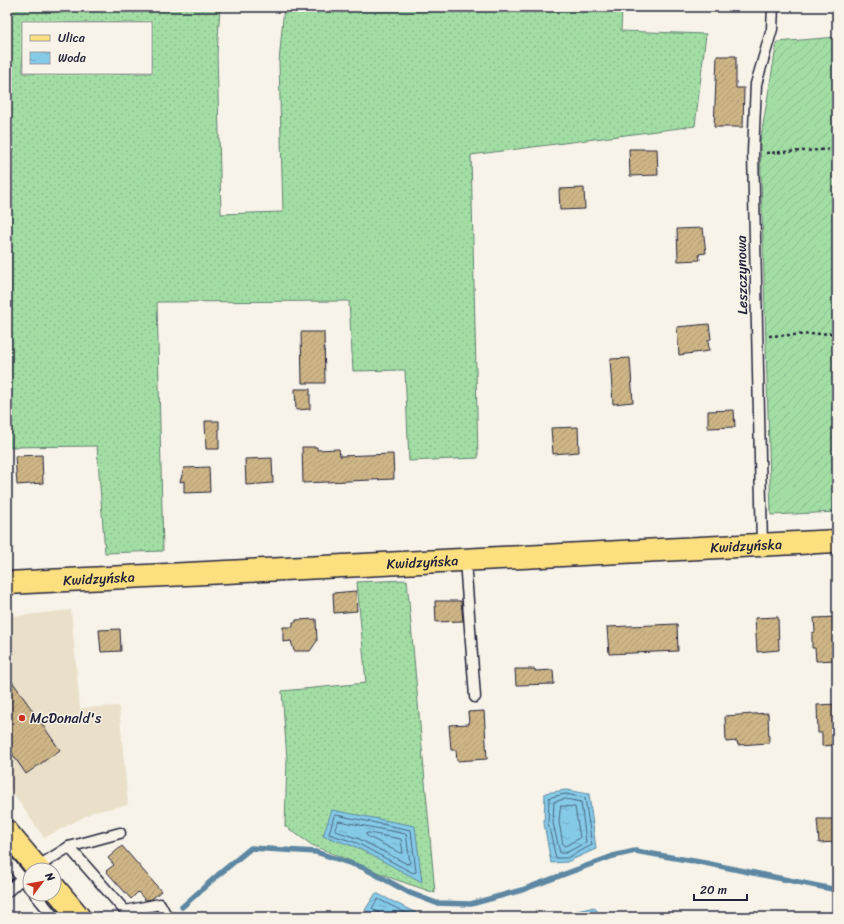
<svg xmlns="http://www.w3.org/2000/svg" width="844" height="924" viewBox="0 0 844 924" font-family="Sriracha,sans-serif">
<style>
.built{fill:#eae0ca}
.grass{fill:url(#grass-dots);stroke:#628070;fill-rule:evenodd}
.garden{fill:url(#garden-furrows);stroke:#628070}
.water{fill:url(#water-ripples);stroke:#5d87a2}
.lines{fill:none;stroke-linecap:round;stroke-linejoin:round}
.shore{stroke:#4a6580;stroke-width:1}
.stream{stroke:#5d87a2;stroke-width:5.5}
.building{fill:url(#building-hatch);stroke:#22223b}
.lane-casing{stroke:#22223b;stroke-width:13}
.primary-casing{stroke:#22223b;stroke-width:25}
.path{stroke:#22223b;stroke-width:2.5;stroke-dasharray:3 3;stroke-linecap:butt}
.lane{stroke:#f7f3e8;stroke-width:10}
.primary{stroke:#fce080;stroke-width:22}
.poi-dot{fill:#c8321e;stroke:#f7f3e8;stroke-width:1.5}
.labels{text-anchor:middle;dominant-baseline:central;stroke-width:3;stroke-linejoin:round;paint-order:stroke}
.street-label{font-size:14px;fill:#22223b;stroke:#f7f3e8}
.poi-label{font-size:14px;fill:#22223b;stroke:#f7f3e8;text-anchor:start}
</style>
<defs>
<pattern id="grass-dots" width="8" height="8" patternUnits="userSpaceOnUse"><rect width="8" height="8" fill="#a2dea4"/><path d="M2 2h.1M6 6h.1" fill="none" stroke="#8bbe8e" stroke-width="1.8" stroke-linecap="round"/></pattern>
<pattern id="garden-furrows" width="10" height="10" patternUnits="userSpaceOnUse"><rect width="10" height="10" fill="#a2dea4"/><path d="M-1 1l2-2M0 10L10 0M9 11l2-2" fill="none" stroke="#8bbe8e"/></pattern>
<pattern id="water-ripples" width="26" height="14" patternUnits="userSpaceOnUse"><rect width="26" height="14" fill="#85cae7"/><path d="M2 4q2-2 4 0t4 0M15 11q2-2 4 0t4 0" fill="none" stroke="#73adc7"/></pattern>
<pattern id="building-hatch" width="6" height="6" patternUnits="userSpaceOnUse"><rect width="6" height="6" fill="#cdb585"/><path d="M-1 1l2-2M0 6l6-6M5 7l2-2" fill="none" stroke="#b09b74"/></pattern>
</defs>
<rect width="100%" height="100%" fill="#f7f3e8"/>
<filter id="ink" filterUnits="userSpaceOnUse"><feTurbulence type="fractalNoise" baseFrequency=".025" numOctaves="2"/><feDisplacementMap in="SourceGraphic" scale="8" xChannelSelector="R" yChannelSelector="G"/><feConvolveMatrix kernelMatrix="1 2 1 2 8 2 1 2 1" color-interpolation-filters="sRGB"/></filter>
<g filter="url(#ink)">
<!-- built -->
<polygon class="built" points="71,610 80,708 119,706 128,805 93,812 44,838 7,784 7,617"/>
<!-- grass -->
<g class="grass">
<path d="M7,7H220L217,54L221,214L283,212L279,62L284,7H622L621,31L706,34L695,126L471,155L478,458L409,461L405,370L353,371L349,301L157,302L163,551L105,553L97,446L7,447V307H11L7,239ZM23,23H151V73H23Z"/>
<polygon points="407,580 435,893 394,879 312,845 285,826 287,759 282,691 366,683 357,582"/>
</g>
<!-- garden -->
<polygon class="garden" points="837,37 837,512 771,515 760,142 777,42"/>
<!-- water -->
<g class="water">
<polygon points="566,790 589,794 596,849 567,862 551,863 544,823 545,793"/>
<polygon points="332,810 415,826 422,882 356,847 323,836"/>
<polygon points="376,893 416,913 415,917 379,917 365,910"/>
<polygon points="594,907 602,917 557,917 557,916"/>
</g>
<g class="lines">
<!-- shore -->
<g class="shore">
<polygon points="566,794 585,798 592,845 567,858 556,858 548,823 549,798"/>
<polygon points="566,799 581,802 586,842 566,853 560,853 553,823 554,802"/>
<polygon points="561,806 575,807 580,838 565,846 563,845 559,822"/>
<polygon points="336,815 411,830 416,872 413,873 357,843 329,834 334,816"/>
<polygon points="339,821 406,834 410,863 407,864 359,839 336,831 335,829"/>
<polygon points="369,833 401,839 403,853 400,853 367,836 366,834"/>
<polyline points="380,917 379,913 372,908 378,899 410,915 412,917"/>
</g>
<!-- stream -->
<polyline class="stream" points="182,907 218,875 251,848 316,852 364,868 410,893 436,903 471,904 522,890 613,856 635,851 705,863 837,890"/>
</g>
<!-- building -->
<g class="building">
<polygon points="717,56 736,56 736,88 744,88 743,127 714,127"/>
<polygon points="629,149 657,149 658,175 630,176"/>
<polygon points="584,188 585,209 560,210 559,189"/>
<polygon points="703,228 706,253 699,254 700,260 678,261 677,229"/>
<polygon points="709,324 711,339 708,340 709,351 679,355 677,327"/>
<polygon points="301,332 324,332 325,383 302,383"/>
<polygon points="630,358 633,402 613,404 610,359"/>
<polygon points="295,389 310,389 310,409 296,410"/>
<polygon points="734,410 735,427 708,428 708,411"/>
<polygon points="205,421 219,421 219,449 206,449"/>
<polygon points="578,427 579,452 553,454 551,428"/>
<polygon points="302,447 317,447 317,450 339,449 340,456 393,454 394,479 303,483"/>
<polygon points="42,455 43,483 17,485 15,456"/>
<polygon points="272,458 273,483 246,485 245,459"/>
<polygon points="209,467 210,492 184,493 184,481 180,482 184,468"/>
<polygon points="356,591 357,611 334,613 333,593"/>
<polygon points="435,601 461,601 463,621 436,622"/>
<polygon points="778,617 779,650 757,652 755,618"/>
<polygon points="837,617 837,660 816,661 815,648 812,648 812,633 815,632 814,618"/>
<polygon points="316,619 317,641 310,651 294,651 291,641 283,642 283,627 293,627 293,622 296,622 296,620"/>
<polygon points="677,624 678,651 609,654 607,627"/>
<polygon points="120,629 121,651 101,652 99,630"/>
<polygon points="515,669 535,669 535,671 553,670 554,684 516,685"/>
<polygon points="7,674 60,750 26,774 7,746"/>
<polygon points="837,704 837,745 822,746 822,733 818,733 817,705"/>
<polygon points="484,711 487,759 457,761 456,750 451,750 449,725 469,724 468,712"/>
<polygon points="768,713 769,743 738,745 737,741 726,742 725,716"/>
<polygon points="817,819 837,819 837,842 819,843"/>
<polygon points="122,846 161,891 152,899 145,900 138,892 131,899 106,871 114,865 108,858"/>
</g>
<g class="lines">
<!-- lane casing -->
<g class="lane-casing">
<g id="lane">
<polyline points="762,545 753,152 756,84 772,29 773,7"/>
<polyline points="465,560 475,697"/>
<polyline points="69,847 120,833"/>
<polyline points="7,860 30,888"/>
<polyline points="37,867 69,847 125,911 160,904 167,917"/>
<polyline points="7,892 22,878"/>
<polyline points="35,894 54,917"/>
</g>
</g>
<!-- primary casing -->
<g class="primary-casing">
<g id="primary">
<path id="s1" d="M7,583L837,541"/>
<polyline points="7,832 39,870"/>
<polyline points="54,887 79,917"/>
</g>
</g>
<!-- path -->
<g class="path">
<polyline points="766,153 837,149"/>
<polyline points="769,336 837,333"/>
<polyline points="99,912 103,917"/>
</g>
<!-- lane -->
<use href="#lane" class="lane"/>
<!-- primary -->
<use href="#primary" class="primary"/>
</g>
</g>
<!-- markers -->
<circle class="poi-dot" cx="22" cy="718" r="4"/>
<g class="labels">
<!-- street labels -->
<g class="street-label">
<text transform="translate(742 275) rotate(-91)">Leszczynowa</text>
<text stroke="none"><textPath href="#s1" startOffset="740">Kwidzyńska</textPath></text>
<text stroke="none"><textPath href="#s1" startOffset="416">Kwidzyńska</textPath></text>
<text stroke="none"><textPath href="#s1" startOffset="92">Kwidzyńska</textPath></text>
</g>
<!-- poi labels -->
<g class="poi-label">
<text x="30" y="718">McDonald's</text>
</g>
</g>
<!-- margin -->
<rect width="844" height="924" fill="none" stroke="#f7f3e8" stroke-width="24"/>
<rect x="12" y="12" width="820" height="900" fill="none" stroke="#22223b" stroke-width="1.5" filter="url(#ink)"/>
<!-- legend -->
<rect x="22" y="22" width="130" height="52" fill="#f7f3e8" stroke="#a29fa3"/>
<rect x="30" y="35" width="20" height="6" fill="#fce080" stroke="#a29fa3"/>
<text x="58" y="42" font-size="12" fill="#22223b">Ulica</text>
<rect x="30" y="52" width="20" height="12" fill="url(#water-ripples)" stroke="#a29fa3"/>
<text x="58" y="62" font-size="12" fill="#22223b">Woda</text>
<!-- north arrow -->
<g transform="translate(42 882) rotate(58)"><circle r="19" fill="#f7f3e8" stroke="#a29fa3"/>
<path d="M0-3L7 15L0 10L-7 15Z" fill="#c8321e"/>
<text y="-6" font-size="11" font-weight="bold" text-anchor="middle" fill="#22223b">N</text>
</g>
<!-- scale -->
<path d="M694 894v6h53v-6" fill="none" stroke="#22223b" stroke-width="2"/>
<text x="700" y="894" font-size="12" fill="#22223b" stroke="#f7f3e8" stroke-width="3" paint-order="stroke">20 m</text>
</svg>
